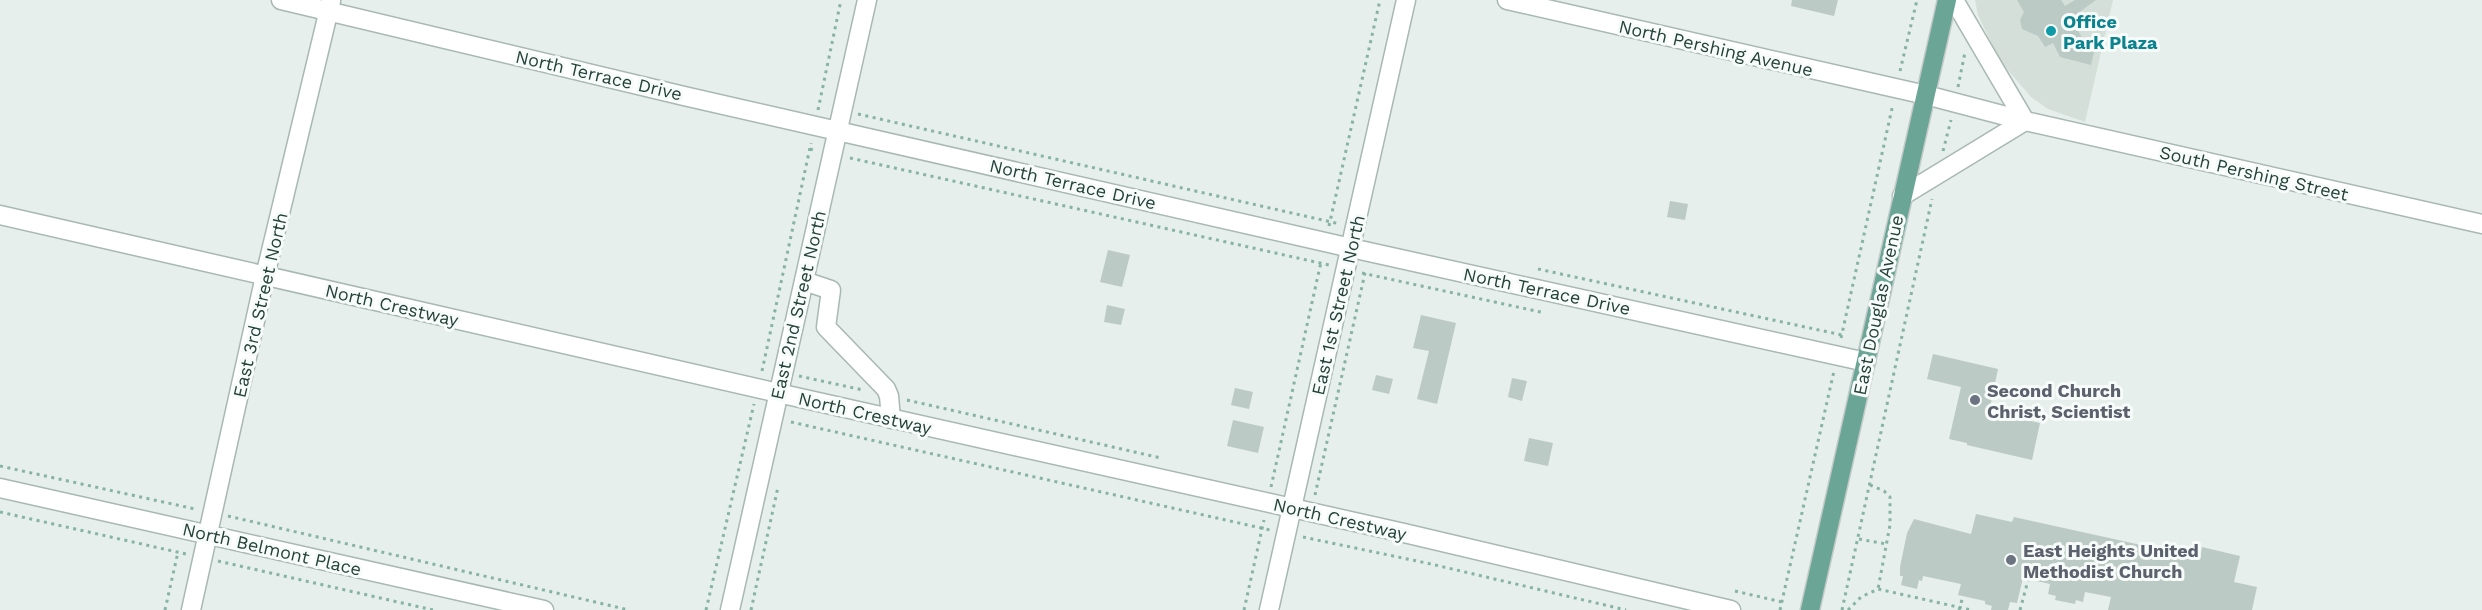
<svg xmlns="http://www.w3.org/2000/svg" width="2482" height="610" viewBox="0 0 2482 610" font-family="'Work Sans',sans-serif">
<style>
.built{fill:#d4dfda}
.building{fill:#bbcac4}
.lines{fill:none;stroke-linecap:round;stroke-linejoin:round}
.minor-casing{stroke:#a8b8b2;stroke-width:21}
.major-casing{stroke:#c2cac8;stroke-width:21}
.path{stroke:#86b3a5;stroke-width:3;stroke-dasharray:3 4.5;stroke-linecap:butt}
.minor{stroke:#fff;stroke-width:18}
.major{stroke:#6aa596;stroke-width:18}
.culture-dot{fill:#0f9aa8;stroke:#f7fbf9;stroke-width:2}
.worship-dot{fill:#6b7280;stroke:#f7fbf9;stroke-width:2}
.labels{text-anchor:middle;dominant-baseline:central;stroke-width:6;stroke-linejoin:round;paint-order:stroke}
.culture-label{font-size:18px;font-weight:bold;fill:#0d838f;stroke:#f7fbf9;text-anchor:start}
.street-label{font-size:18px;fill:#24423a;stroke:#f7fbf9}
.worship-label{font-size:18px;font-weight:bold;fill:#5b616d;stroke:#f7fbf9;text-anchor:start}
</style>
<rect width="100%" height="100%" fill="#e6efeb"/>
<!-- built -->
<polygon class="built" points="1975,0 2113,0 2085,122 2048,109 2031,97 2000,61 1978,15"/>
<!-- building -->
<g class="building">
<polygon points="1792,0 1838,0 1834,16 1791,6"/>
<polygon points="2017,0 2061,0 2065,6 2075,0 2096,0 2071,18 2084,41 2096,44 2091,65 2060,57 2053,43 2045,47 2038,36 2022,29 2020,20 2024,12"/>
<polygon points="1670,201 1688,204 1685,220 1667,217"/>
<polygon points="1108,250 1130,255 1122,287 1100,282"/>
<polygon points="1107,305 1125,309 1121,325 1104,322"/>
<polygon points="1421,315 1456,323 1437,404 1417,399 1429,351 1413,348"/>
<polygon points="1933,354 1998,369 1989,412 2040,423 2032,460 1967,445 1967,443 1949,439 1961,387 1927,379"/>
<polygon points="1376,375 1393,379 1389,394 1372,390"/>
<polygon points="1512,378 1527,381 1522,401 1508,397"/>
<polygon points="1235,388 1253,392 1249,409 1231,405"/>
<polygon points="1233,420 1264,427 1258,453 1227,446"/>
<polygon points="1529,438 1553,443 1548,466 1524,461"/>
<polygon points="1976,514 2012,522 2014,517 2200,558 2202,547 2240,556 2234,582 2257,587 2252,610 2108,610 2111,597 2085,592 2083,602 2076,600 2075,604 2055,600 2056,596 2048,594 2050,584 2023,578 2017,603 2010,602 2008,610 1991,610 1992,606 1985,604 1985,601 1958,595 1961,584 1923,576 1922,581 1919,580 1917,589 1901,585 1903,576 1900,576 1900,567 1907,533 1914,519 1971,534"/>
</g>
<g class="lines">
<!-- minor casing -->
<g class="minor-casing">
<g id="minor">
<polyline points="281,0 684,96 1351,248 1866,362"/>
<polyline points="1507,0 1926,95 2025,121 2482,224"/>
<polyline points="1902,196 2025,121 1954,0"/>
<polyline points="0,215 778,393 1404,533 1731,610"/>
<polyline points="804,281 831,290 826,327 886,389 889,396 891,419"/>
<polyline points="0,488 544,610"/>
<polyline points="191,610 265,276 331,1"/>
<polyline points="730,610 867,0"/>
<polyline points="1269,610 1406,0"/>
</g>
</g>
<!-- major casing -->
<g class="major-casing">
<polyline id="major" points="1810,610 1947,0"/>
</g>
<!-- path -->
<g class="path">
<polyline points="1900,71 1917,0"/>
<polyline points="1958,87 1965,52"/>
<polyline points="818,110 841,0"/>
<polyline points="858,114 1340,224"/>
<polyline points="810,149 817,151"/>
<polyline points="1943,151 1951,120"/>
<polyline points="850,158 1329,265"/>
<polyline points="1329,226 1380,0"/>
<polyline points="1538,269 1842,335"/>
<polyline points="1362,273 1545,313"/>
<polyline points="1841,338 1893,104"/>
<polyline points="762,371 811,143"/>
<polyline points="799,376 863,390"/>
<polyline points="907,400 1161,458"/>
<polyline points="791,422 1270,530"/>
<polyline points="0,466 195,509"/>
<polyline points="1870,485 1884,491 1890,497 1890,525 1878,589"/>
<polyline points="1271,487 1321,262"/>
<polyline points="1315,495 1365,273"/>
<polyline points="0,512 186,554"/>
<polyline points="228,516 629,610"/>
<polyline points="1303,537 1431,564 1626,610"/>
<polyline points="1859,539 1886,544"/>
<polyline points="218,561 433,610"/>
<polyline points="1735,591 1782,602"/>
<polyline points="165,610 178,552"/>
<polyline points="706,610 754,404"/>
<polyline points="751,610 778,487"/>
<polyline points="1244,610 1264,520"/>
<polyline points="1780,610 1834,371"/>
<polyline points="1842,610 1932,199"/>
<polyline points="1848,610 1861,597 1878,589 1971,610"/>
<polyline points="1959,610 1963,596"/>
<polyline points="2020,610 2030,573"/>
</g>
<!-- minor -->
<use href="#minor" class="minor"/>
<!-- major -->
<use href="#major" class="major"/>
</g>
<!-- markers -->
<circle class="culture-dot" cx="2051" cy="31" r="6"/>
<g class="worship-dot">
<circle cx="1975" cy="400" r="6"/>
<circle cx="2011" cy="560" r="6"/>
</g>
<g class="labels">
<!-- culture labels -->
<g class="culture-label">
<text x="2063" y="21">Office<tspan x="2063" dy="21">Park Plaza</tspan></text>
</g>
<!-- street labels -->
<g class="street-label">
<text transform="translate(1716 48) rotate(13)">North Pershing Avenue</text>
<text transform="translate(599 75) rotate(13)">North Terrace Drive</text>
<text transform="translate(2254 173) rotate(13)">South Pershing Street</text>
<text transform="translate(1073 184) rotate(13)">North Terrace Drive</text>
<text transform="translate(1547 291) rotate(12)">North Terrace Drive</text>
<text transform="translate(260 305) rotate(-77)">East 3rd Street North</text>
<text transform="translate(392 305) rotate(13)">North Crestway</text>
<text transform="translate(798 305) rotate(-77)">East 2nd Street North</text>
<text transform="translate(1338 305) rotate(-77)">East 1st Street North</text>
<text transform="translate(1878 305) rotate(-78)">East Douglas Avenue</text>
<text transform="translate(865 413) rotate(13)">North Crestway</text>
<text transform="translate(1340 519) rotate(13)">North Crestway</text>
<text transform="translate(272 549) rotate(13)">North Belmont Place</text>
</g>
<!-- worship labels -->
<g class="worship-label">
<text x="1987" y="390">Second Church<tspan x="1987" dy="21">Christ, Scientist</tspan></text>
<text x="2023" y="550">East Heights United<tspan x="2023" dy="21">Methodist Church</tspan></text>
</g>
</g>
</svg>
